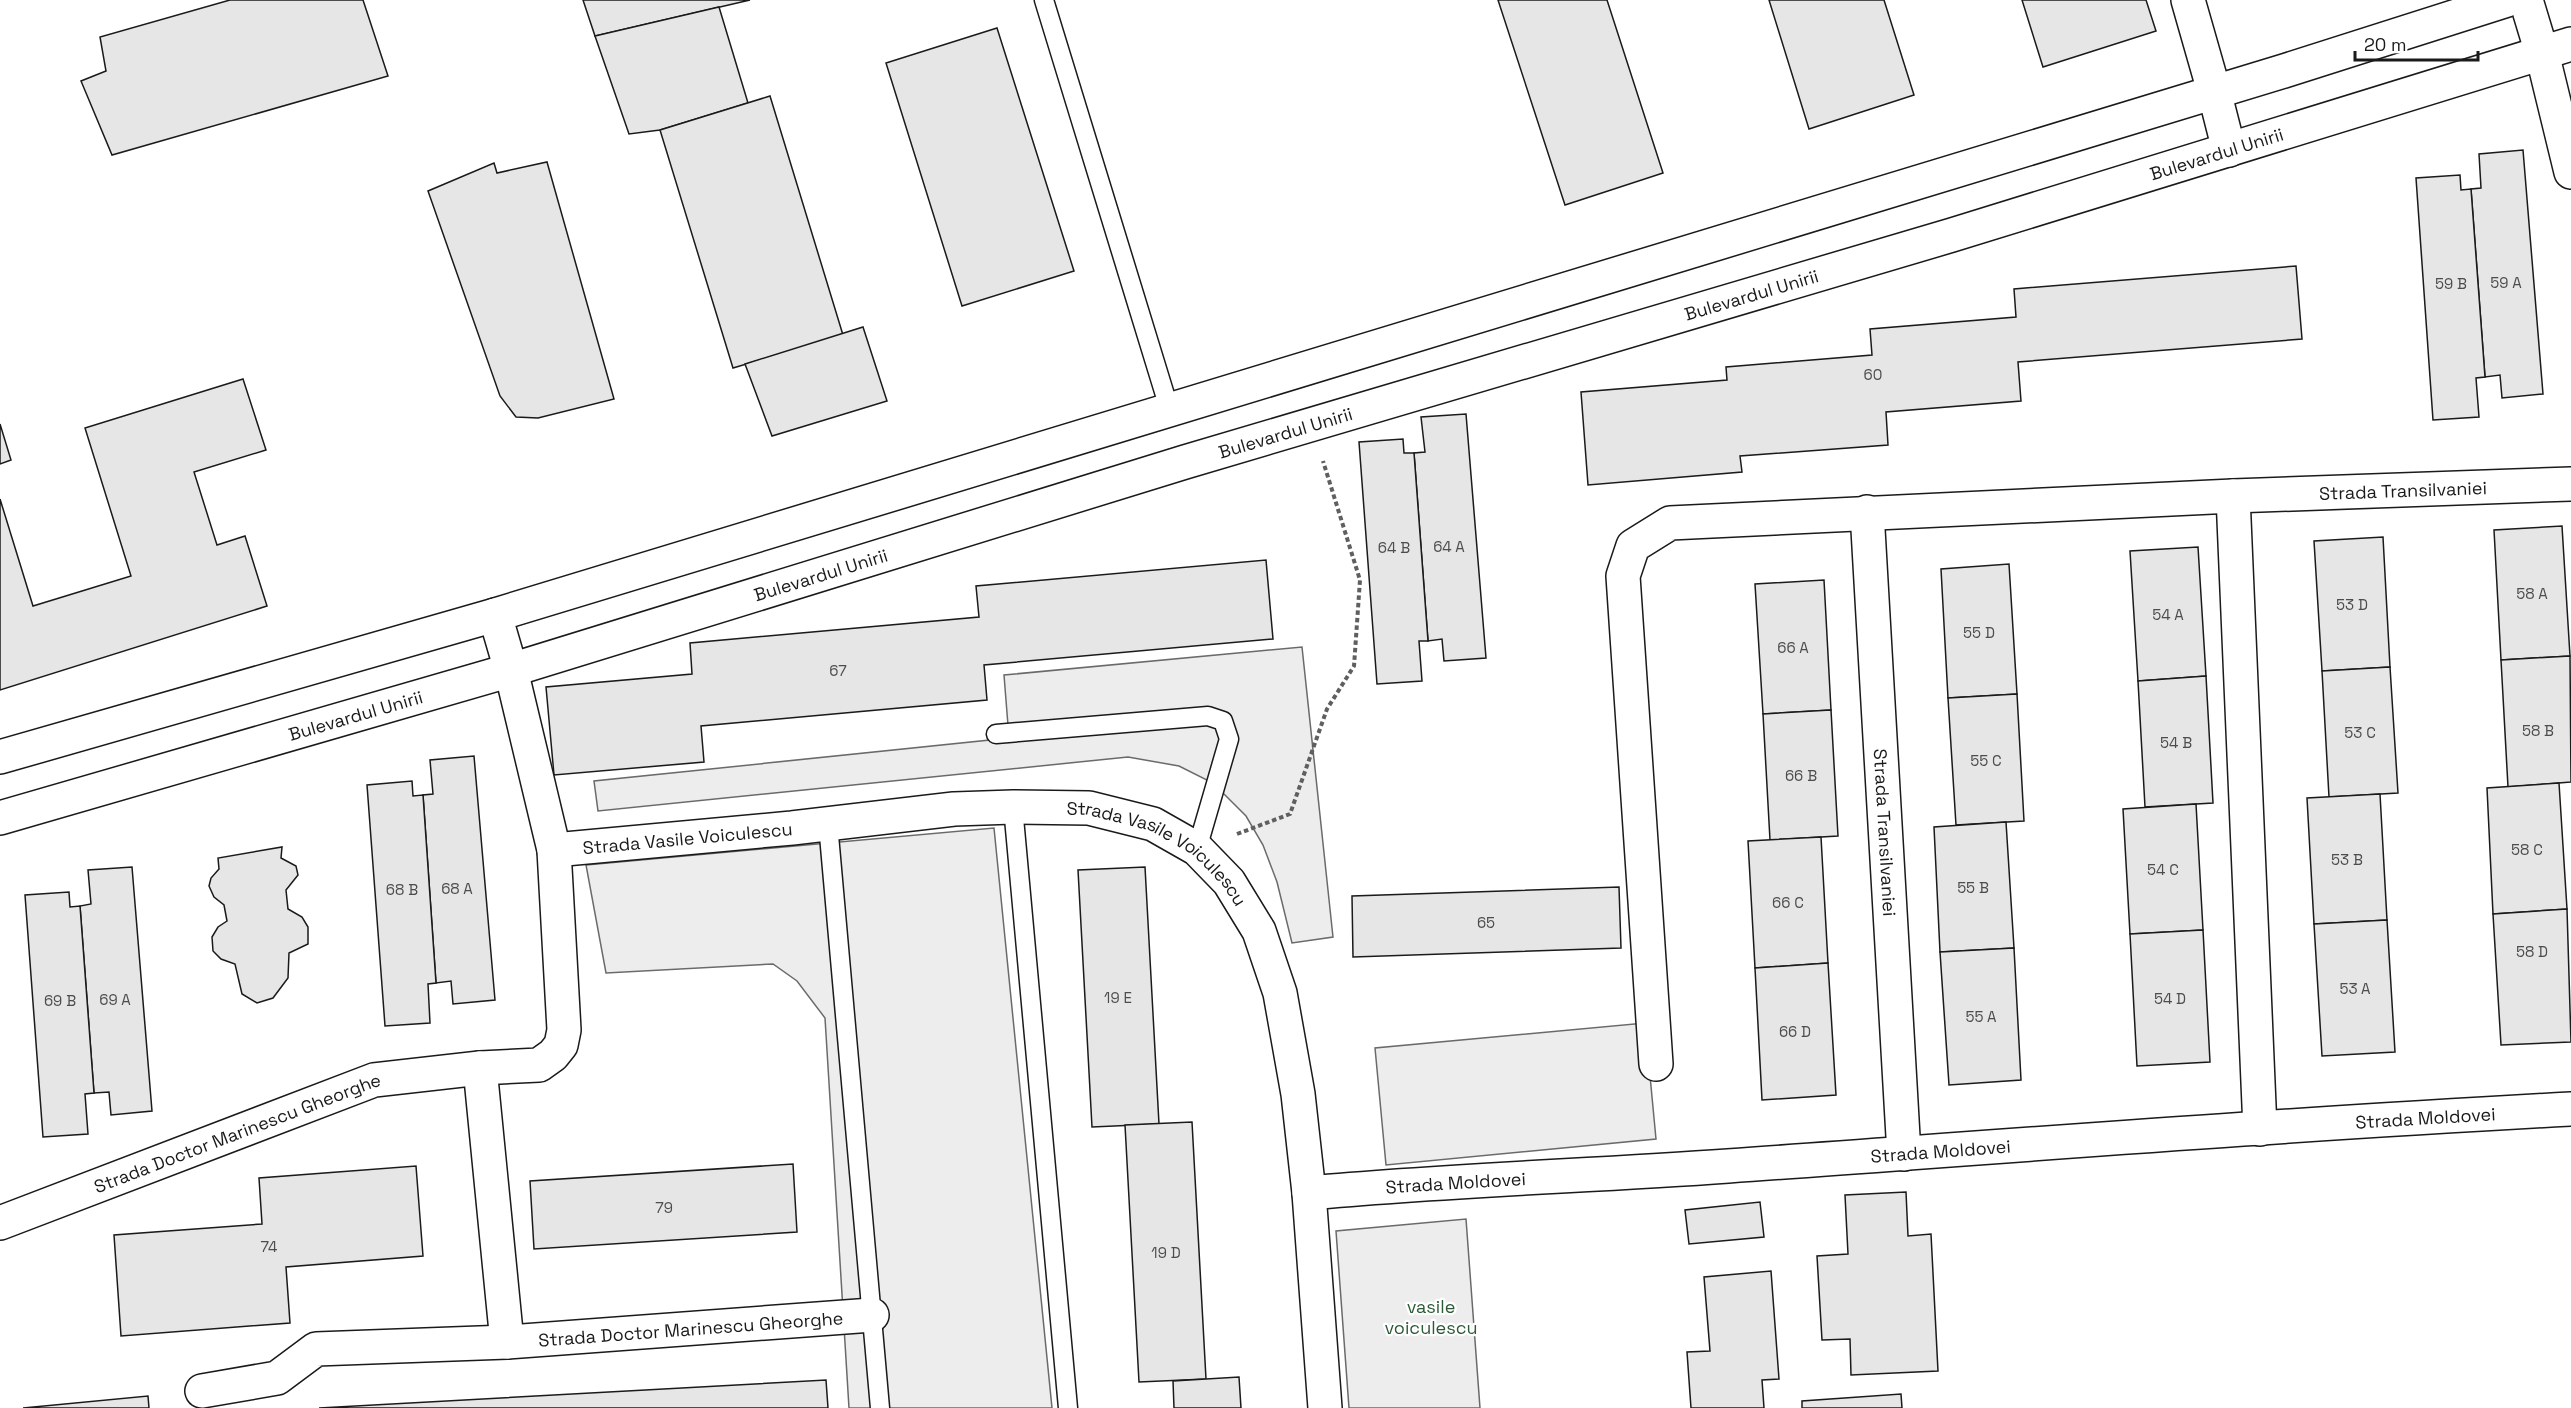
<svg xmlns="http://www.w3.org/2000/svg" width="2571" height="1408" viewBox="0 0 2571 1408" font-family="'Space Grotesk',sans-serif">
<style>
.built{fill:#ededed;stroke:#6a6a6a;stroke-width:1.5}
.building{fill:#e6e6e6;stroke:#1a1a1a;stroke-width:1.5}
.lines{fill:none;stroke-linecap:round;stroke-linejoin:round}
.lane-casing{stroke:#1a1a1a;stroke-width:21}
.street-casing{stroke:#1a1a1a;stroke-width:36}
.secondary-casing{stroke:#1a1a1a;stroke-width:36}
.path{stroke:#5f5f5f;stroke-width:4;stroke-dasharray:4.5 3;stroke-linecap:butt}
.lane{stroke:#fff;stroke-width:18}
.street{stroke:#fff;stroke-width:33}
.secondary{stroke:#fff;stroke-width:33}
.labels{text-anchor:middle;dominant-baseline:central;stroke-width:4.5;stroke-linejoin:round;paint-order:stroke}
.number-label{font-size:15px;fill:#4d4d4d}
.street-label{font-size:18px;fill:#1a1a1a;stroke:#fff}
.park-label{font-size:18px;fill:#2b5a34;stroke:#fff}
</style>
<rect width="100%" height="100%" fill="#fff"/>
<!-- built -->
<g class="built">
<polygon points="1302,647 1333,937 1292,943 1277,882 1263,845 1246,816 1213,783 1179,766 1128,757 598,811 594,781 1009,738 1004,675"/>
<polygon points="994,828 1052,1408 849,1408 825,1018 797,981 773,964 606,973 586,865"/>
<polygon points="1645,1023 1656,1139 1386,1165 1375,1048"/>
<polygon points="1466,1219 1480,1408 1349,1408 1336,1231"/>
</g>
<!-- building -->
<g class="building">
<polygon points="230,0 363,0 388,76 112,155 81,81 106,71 100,37"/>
<polygon points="583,0 750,0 595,36"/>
<polygon points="1498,0 1607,0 1663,173 1565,205"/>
<polygon points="1769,0 1884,0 1914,95 1809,129"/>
<polygon points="2022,0 2146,0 2156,31 2043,67"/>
<polygon points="719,7 748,103 660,130 629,134 595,36"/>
<polygon points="997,28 1074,271 962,306 886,63"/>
<polygon points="770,96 843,335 733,368 660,130"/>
<polygon points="2523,150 2543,394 2502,398 2500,375 2485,377 2471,189 2481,188 2479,154"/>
<polygon points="547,162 614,399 538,418 516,417 500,396 428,191 494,163 497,173"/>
<polygon points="2460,175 2461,190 2471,189 2485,377 2476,378 2479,417 2433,420 2416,178"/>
<polygon points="2296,266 2302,339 2018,362 2021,401 1886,412 1888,445 1740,456 1742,472 1588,485 1581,392 1727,380 1726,367 1872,355 1870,329 2016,317 2014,289"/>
<polygon points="863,327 887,401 772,436 745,364"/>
<polygon points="243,379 266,450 194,472 217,545 245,536 267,606 0,690 0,499 33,606 131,576 85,428"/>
<polygon points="1466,414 1486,658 1444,661 1442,639 1428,641 1414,453 1425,452 1421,417"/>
<polygon points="0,424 11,460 0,464"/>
<polygon points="1403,439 1404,453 1414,453 1428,641 1419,641 1422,681 1377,684 1359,442"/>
<polygon points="2562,526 2570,656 2501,660 2494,530"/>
<polygon points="2383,537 2390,667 2322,671 2314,541"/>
<polygon points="2198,547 2206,676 2138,681 2130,551"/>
<polygon points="1266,560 1273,639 984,665 987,700 701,726 704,762 554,775 546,687 692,674 690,643 979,617 976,586"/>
<polygon points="2009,564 2017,694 1948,698 1941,569"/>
<polygon points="1824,580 1831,710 1763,714 1755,584"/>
<polygon points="2570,656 2571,782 2508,787 2501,660"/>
<polygon points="2390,667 2398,793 2329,797 2322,671"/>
<polygon points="2206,676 2213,803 2145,807 2138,681"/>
<polygon points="2017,694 2024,821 1956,825 1948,698"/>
<polygon points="1831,710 1838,836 1770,840 1763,714"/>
<polygon points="474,756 495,1000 453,1004 451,981 436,983 423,795 433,794 430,760"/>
<polygon points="412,781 413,796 423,795 436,983 428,984 430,1023 385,1026 367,785"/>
<polygon points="2559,783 2567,909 2493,914 2487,788"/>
<polygon points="2380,794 2387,920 2314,924 2307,798"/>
<polygon points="2196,804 2203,930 2130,934 2123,809"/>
<polygon points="2006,822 2014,948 1940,952 1934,827"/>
<polygon points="1821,837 1828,963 1755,968 1748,841"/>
<polygon points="282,847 281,858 296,866 298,875 286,890 288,909 302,917 308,927 308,944 289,953 288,978 273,998 257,1003 242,994 235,964 221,959 213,951 212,937 218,927 227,921 224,905 214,897 209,886 211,878 219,869 218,858"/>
<polygon points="132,867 152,1111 111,1115 109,1092 94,1093 80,906 91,904 88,870"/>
<polygon points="1145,867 1159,1124 1092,1127 1078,870"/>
<polygon points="1619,887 1621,948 1353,957 1352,896"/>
<polygon points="69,892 70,907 80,906 94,1093 85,1094 88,1134 43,1137 25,895"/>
<polygon points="2567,909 2571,1042 2501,1045 2493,914"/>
<polygon points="2387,920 2395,1052 2322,1056 2314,924"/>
<polygon points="2203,930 2210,1062 2137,1066 2130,934"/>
<polygon points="2014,948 2021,1080 1949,1085 1940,952"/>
<polygon points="1828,963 1836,1095 1762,1100 1755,968"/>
<polygon points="1192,1122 1206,1379 1139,1382 1125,1125"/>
<polygon points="793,1164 797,1232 534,1249 530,1181"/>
<polygon points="416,1166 423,1256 286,1267 290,1323 121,1336 114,1235 262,1224 259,1178"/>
<polygon points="1906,1192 1908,1236 1931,1234 1938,1371 1851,1375 1850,1339 1822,1340 1817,1256 1848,1254 1845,1195"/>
<polygon points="1760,1202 1764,1237 1689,1244 1685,1210"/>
<polygon points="1771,1271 1779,1379 1762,1380 1764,1408 1691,1408 1687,1352 1710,1351 1704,1277"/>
<polygon points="1239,1377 1241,1408 1174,1408 1173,1381"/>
<polygon points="826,1380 828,1408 319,1408"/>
<polygon points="1901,1394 1902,1408 1802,1408 1802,1401"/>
<polygon points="148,1396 149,1408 23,1408"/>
</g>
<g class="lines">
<!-- lane casing -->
<g class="lane-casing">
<g id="lane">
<polyline points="1044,0 1169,408"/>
<polyline points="996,734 1208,716 1223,721 1229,739 1197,849"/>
<polyline points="1013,807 1068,1408"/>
<polyline points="828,824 880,1408"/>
</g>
</g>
<!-- street casing -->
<g class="street-casing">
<g id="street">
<polyline points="2188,0 2214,91"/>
<polyline points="2542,53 2571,172"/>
<polyline points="2233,496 2260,1129"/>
<path id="s1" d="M1867,512L1904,1154"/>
<path id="s2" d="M554,850L792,828L954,809L1013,807L1089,808L1153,824L1197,849L1229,882L1259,931L1280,993L1298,1094L1309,1193L1325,1408"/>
<path id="s3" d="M1656,1064L1623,576L1633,546L1670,523L2233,496L2571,484"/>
<polyline points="480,1068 507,1342"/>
<path id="s4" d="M1309,1193C1448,1180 1588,1176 1728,1166C2009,1146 2290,1124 2571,1109"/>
<path id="s5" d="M0,1223L374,1080L480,1068L539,1065L553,1055L561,1045L564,1030L554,850L511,670"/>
<path id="s6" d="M202,1391L277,1378L316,1349L507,1342L872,1315"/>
</g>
</g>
<!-- secondary casing -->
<g class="secondary-casing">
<g id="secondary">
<polyline points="2526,0 2542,53"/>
<polyline points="2214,91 2229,150"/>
<polyline points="495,615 511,670"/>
<polyline points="0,757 495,615 2284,71 2507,0"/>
<path id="s7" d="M0,818L511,670L1185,462L1952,235L2571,44"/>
</g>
</g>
<!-- path -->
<polyline class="path" points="1237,834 1290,814 1327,709 1354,666 1360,580 1323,461"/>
<!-- lane -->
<use href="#lane" class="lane"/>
<!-- street -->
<use href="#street" class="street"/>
<!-- secondary -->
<use href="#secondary" class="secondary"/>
</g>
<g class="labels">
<!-- number labels -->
<g class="number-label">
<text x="2506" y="282">59 A</text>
<text x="2451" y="283">59 B</text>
<text x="1873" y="374">60</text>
<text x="1449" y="546">64 A</text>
<text x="1394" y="547">64 B</text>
<text x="2532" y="593">58 A</text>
<text x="2352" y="604">53 D</text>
<text x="2168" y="614">54 A</text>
<text x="1979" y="632">55 D</text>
<text x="1793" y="647">66 A</text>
<text x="838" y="670">67</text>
<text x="2538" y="730">58 B</text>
<text x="2360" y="732">53 C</text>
<text x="2176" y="742">54 B</text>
<text x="1986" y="760">55 C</text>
<text x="1801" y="775">66 B</text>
<text x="2527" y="849">58 C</text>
<text x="2347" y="859">53 B</text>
<text x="2163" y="869">54 C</text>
<text x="1973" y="887">55 B</text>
<text x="457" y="888">68 A</text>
<text x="402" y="889">68 B</text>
<text x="1788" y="902">66 C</text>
<text x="1486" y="922">65</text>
<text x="2532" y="951">58 D</text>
<text x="2355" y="988">53 A</text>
<text x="1118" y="997">19 E</text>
<text x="2170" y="998">54 D</text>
<text x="115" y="999">69 A</text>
<text x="60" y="1000">69 B</text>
<text x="1981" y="1016">55 A</text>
<text x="1795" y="1031">66 D</text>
<text x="664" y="1207">79</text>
<text x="269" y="1246">74</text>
<text x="1166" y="1252">19 D</text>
</g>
<!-- street labels -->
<g class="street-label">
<text stroke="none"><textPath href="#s7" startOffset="2314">Bulevardul Unirii</textPath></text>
<text stroke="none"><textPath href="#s7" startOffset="1828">Bulevardul Unirii</textPath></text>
<text stroke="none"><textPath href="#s7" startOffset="1342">Bulevardul Unirii</textPath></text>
<text stroke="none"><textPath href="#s3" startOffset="1298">Strada Transilvaniei</textPath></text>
<text stroke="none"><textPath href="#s7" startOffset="856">Bulevardul Unirii</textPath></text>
<text stroke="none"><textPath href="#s7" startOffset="370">Bulevardul Unirii</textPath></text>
<text stroke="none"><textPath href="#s1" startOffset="321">Strada Transilvaniei</textPath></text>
<text stroke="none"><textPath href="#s2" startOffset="134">Strada Vasile Voiculescu</textPath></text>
<text stroke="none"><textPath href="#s2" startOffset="620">Strada Vasile Voiculescu</textPath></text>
<text stroke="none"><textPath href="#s4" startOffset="1119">Strada Moldovei</textPath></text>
<text stroke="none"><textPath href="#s5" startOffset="254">Strada Doctor Marinescu Gheorghe</textPath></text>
<text stroke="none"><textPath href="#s4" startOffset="633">Strada Moldovei</textPath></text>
<text stroke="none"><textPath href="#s4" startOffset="147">Strada Moldovei</textPath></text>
<text stroke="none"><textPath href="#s6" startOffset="500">Strada Doctor Marinescu Gheorghe</textPath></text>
</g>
<!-- park labels -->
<g class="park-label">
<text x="1431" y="1306">vasile<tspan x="1431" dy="21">voiculescu</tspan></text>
</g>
</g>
<!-- scale -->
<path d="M2355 51v9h123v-9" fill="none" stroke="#1a1a1a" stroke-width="3"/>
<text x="2364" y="51" font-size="18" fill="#1a1a1a" stroke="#ffffff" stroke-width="4.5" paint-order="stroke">20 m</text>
</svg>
